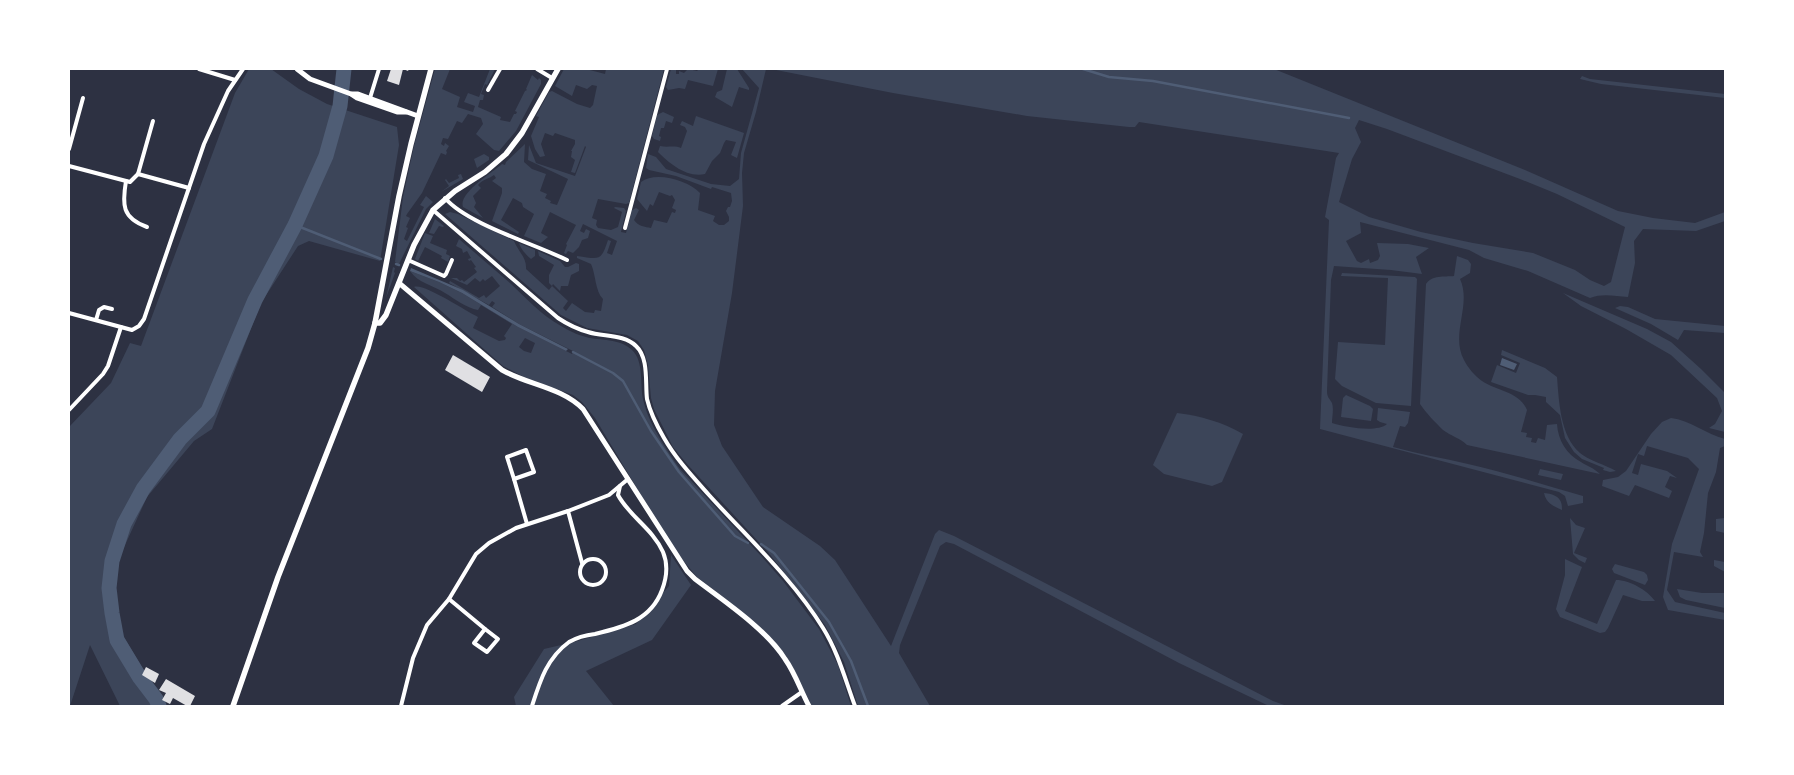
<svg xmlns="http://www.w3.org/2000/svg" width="1794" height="775" viewBox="0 0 1794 775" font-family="Poppins,sans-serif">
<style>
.green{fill:#3c4559;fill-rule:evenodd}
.water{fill:#4f5d75}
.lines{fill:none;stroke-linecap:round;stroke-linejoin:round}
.stream{stroke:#4f5d75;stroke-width:2.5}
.river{stroke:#4f5d75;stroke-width:15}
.building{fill:#e0e0e3}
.minor{stroke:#fff;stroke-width:4}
.tertiary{stroke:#fff;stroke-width:5}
.secondary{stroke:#fff;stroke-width:5.5}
</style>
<rect width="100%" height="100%" fill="#2d3142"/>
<!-- green -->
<g class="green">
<polygon points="249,69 271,69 299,89 327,104 397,127 399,145 380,261 309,241 298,246 261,303 212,429 194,441 147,497 115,567 114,599 118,627 165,706 120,706 90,645 70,706 69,706 69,427 111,383 130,343 141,346 235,93"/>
<polygon points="435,69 450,69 442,89 460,97 457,107 473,112 475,106 464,102 468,93 479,97 490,69 495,69 487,85 485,84 481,94 484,95 483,100 480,100 478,107 501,117 500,120 510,122 514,114 516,114 517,112 515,111 525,91 527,90 526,89 532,75 538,80 539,78 541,80 541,84 516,131 499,151 494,150 476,134 483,124 481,118 468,114 462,123 457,121 448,139 443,138 441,144 444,146 445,143 449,146 446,151 447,152 446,155 441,153 422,193 407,214 406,216 410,218 406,227 408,228 404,239 407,241 424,207 420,205 426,196 433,202 426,209 399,264 395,262 403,197 414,146"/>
<path d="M564,69H586L605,74L606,69H664L629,203L626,204L598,199L592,218L597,220L596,225L598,228L611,230L618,227L622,212L614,208L615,207L624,208L626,211L621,232L626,233L632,210L636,208L639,210L634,220C638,226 645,227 651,228L654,220L667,223L672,212L675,213L676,210L672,208L675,200L672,195L670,196L659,192L653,206L650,204L647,211L637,199L641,182C655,171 688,180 700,193L698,210L715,216L713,221L719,225H724L729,221V217L726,211L728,207H730L732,201L731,193L712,187L711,189L676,176L649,170L646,168L648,154L656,157L666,169L711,184L730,186L739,179L741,153L759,88L742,69H766L756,112L744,153L742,173L743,206L732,293L715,391L714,425L722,446L763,507L820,546L835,560L891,646L935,534L939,530L954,536L1273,701L1287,706H1269L1179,663L954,544L946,542L940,546L900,645L899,653L930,706H858L844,662L825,625L768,552L687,464L673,447L654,409L651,398L648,365L644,350L638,341L627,335L587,328L561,315L445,214L450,212L458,214L514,241C518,251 527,258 526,269L549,290L552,286L549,283V275L554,265L539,256L538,251L560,261L565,267H568L576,263L579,264V271L571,275L568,286H561L560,291L553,284L552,286L568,301L563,308L566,311L572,303L585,312L594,313L595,310L601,311L603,299C595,291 596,275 591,264L577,258V256C599,259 601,262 608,240L611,241L607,253L612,255L617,241L583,224L580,231L584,233L586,229L590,231L588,238L582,240L579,247L573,253L568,251L566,254L564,253L567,245L566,244L576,225L550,212L541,233L548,237L541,243L524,236L534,214L523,207L522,203L513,198L501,220L519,232L518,234L492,221L502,193V188L492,181L496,178L494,175C489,179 483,179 478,185L481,188L473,196L476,203L474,207L483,218L463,207C458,193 492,173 502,164L505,165L506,162L525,144L524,162L532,169L546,174L540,191L547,194L545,198L551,201L550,203L557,205L568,179L528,160L529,145L536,163L575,176L586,147L585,146L575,173L571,172L575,160L571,157L572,151H571L575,144V140L555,133L553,136L545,133L541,144L545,156L540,157L535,149L531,136L539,117L536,116L549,92L552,91L577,104L590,108L593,105L597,86L592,85L587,89L576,85L572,96L555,86Z"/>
<polygon points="671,69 676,69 676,74 679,74 679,71 684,73 688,69 697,71 699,69 718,69 713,86 688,80 685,89 679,88 668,90 666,87"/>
<polygon points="727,69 737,69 749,88 749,90 739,87 732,107 715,97 717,92 722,90"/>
<path d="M771,69H1274L1525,170L1618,211L1653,218L1695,223L1725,212V221L1696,231L1643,229L1634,241L1635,263L1628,297C1615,296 1602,293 1590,298L1528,271L1484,258L1469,250L1360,222L1361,233L1346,241L1357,261L1361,263L1369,259L1370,263L1378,260L1380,256L1377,243L1408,244L1429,248L1416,257L1422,274L1391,270L1334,266L1331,280L1327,391C1327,397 1329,398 1332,403C1334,409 1332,417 1332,423C1345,427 1377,433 1387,424L1380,422L1377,420L1378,408L1410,412L1408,423L1405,427L1400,426L1393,447C1418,454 1443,458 1468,464C1507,473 1545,485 1583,496V503L1568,506L1565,496L1559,492L1320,429L1329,220L1325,217L1336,158L1339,153L1139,122L1135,127H1129L1027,116L893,93ZM1359,120L1387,129L1520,179L1557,194L1625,227L1611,282L1604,286L1590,280L1575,270L1533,253L1473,243L1421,232L1369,217L1339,202L1352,159L1361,142L1355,128Z"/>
<polygon points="1582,76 1590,79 1725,94 1725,98 1601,84 1580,79"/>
<polygon points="663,112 674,117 672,123 666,121 664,128 661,128 659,136 661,137 660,141 654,139 652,136 657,115"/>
<path d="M696,116L744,133L737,158L731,155L736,142L726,140L724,143L720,153L712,161L705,174C687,178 670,164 658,152L660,146C668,148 674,145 681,148L687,131L685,127L680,125L682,121L693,126Z"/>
<polygon points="484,154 489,157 489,160 477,168 474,159"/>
<polygon points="461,174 463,179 441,192 449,186 445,180 446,179 449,183 459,178 458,175"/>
<polygon points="435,219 444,226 443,227 439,226 434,234 429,233"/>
<polygon points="425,233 433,236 430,243 447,250 446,254 450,256 448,262 441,258 442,256 425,247 418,261 415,259"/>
<path d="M459,239C476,254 493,268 510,283C526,298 541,315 561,326C568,330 577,335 586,337C600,341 620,338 632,350C644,361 640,384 643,399C648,423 666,449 680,469L762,557L783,581L819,629L838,665L851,706H812L787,657L776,644L731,603L697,577L682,559L657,522L595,418L582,402L573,395L524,377L503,366L414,287C424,283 465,311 478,317L473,328L499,341L505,340L506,338L504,336L512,324L481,305L478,310C466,308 455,299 445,293C433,285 418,283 410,271L439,282L462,293L518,327L572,354L573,351L519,324L492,307L495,303L492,301L489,305L449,283L450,281L479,298L484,295L486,298L500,286L492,276L485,281L483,279L480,282L475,278L467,285L451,278H457L460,281L462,280L464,282L477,272L474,268L476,267L471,260L469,261L468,259L471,258L467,251L463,253L462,249L456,246ZM525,338L535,343L531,353L524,351L519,347Z"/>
<path d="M519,243L535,250V256L531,259C526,255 520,248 519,243Z"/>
<path d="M1457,256L1468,260L1471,264L1470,273L1460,279C1472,305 1450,334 1464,360C1468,368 1475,376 1482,381C1497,391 1520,392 1527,410L1521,432L1527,433L1526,437L1532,438L1531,442L1536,443L1538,438L1545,440L1547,425L1557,424C1558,440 1566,454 1581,462C1587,466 1594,468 1600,474L1467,445C1460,438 1451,436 1443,430C1435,422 1426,413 1420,404L1426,284C1432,275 1444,277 1454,276Z"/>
<polygon points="393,267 395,268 394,272 395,273 386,298"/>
<polygon points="1342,273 1415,277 1417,279 1411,406 1376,403 1342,386 1335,379 1338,342 1385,345 1388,278 1341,276"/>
<polygon points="1563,293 1647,329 1671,342 1701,369 1725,393 1725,432 1709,428 1715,424 1722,411 1717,398 1671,355 1626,329 1581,306"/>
<polygon points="1620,306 1628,307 1655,319 1725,326 1725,333 1684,330 1678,340 1651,324 1615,308"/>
<path d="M1502,350L1545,368L1557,377C1559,401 1560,436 1580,453C1588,460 1606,465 1616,471L1610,472L1603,470L1604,468L1582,459L1574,452L1565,438L1560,415L1546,402V397L1535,395H1528L1491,382L1497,365L1516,373L1520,363L1501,355Z"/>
<polygon points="1346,395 1370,406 1373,409 1371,421 1341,417 1343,398"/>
<path d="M1177,413C1201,416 1222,422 1243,434L1222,482L1212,486L1164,474L1153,465Z"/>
<path d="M1671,418C1690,420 1706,434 1725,439V446L1720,448L1716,472L1708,493L1704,533L1700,552L1703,557L1674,552L1667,590L1675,602L1725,613V620L1668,610L1663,597L1672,544L1699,469L1688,458L1647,446L1644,456L1638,454L1632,473L1638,475L1641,464L1667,471L1677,478L1670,476L1665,487L1672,491L1669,498L1635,485L1629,496L1602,486L1603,480L1618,477L1626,471L1651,434L1662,422Z"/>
<polygon points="1540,469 1563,474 1561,480 1538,475"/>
<path d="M1544,493C1554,494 1563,497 1562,510C1553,506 1546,503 1544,493Z"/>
<polygon points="1570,518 1576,525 1585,528 1574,553 1587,558 1585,563 1579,560 1573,554"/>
<polygon points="1725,518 1725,533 1716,531 1716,519"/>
<polygon points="671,555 691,585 652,640 586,671 614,706 516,706 514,697 544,649 574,642 636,624 669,586"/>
<path d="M1565,559L1582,567L1565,611L1597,624L1616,580C1630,580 1647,590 1655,601H1642L1623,595L1608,628L1605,632L1600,633L1560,617L1556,609L1565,575Z"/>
<polygon points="1714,560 1725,562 1725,572 1714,566"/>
<polygon points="1615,564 1644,572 1647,575 1648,580 1645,585 1614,573 1612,569"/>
<polygon points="1677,589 1702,593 1725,593 1725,608 1686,600 1680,597"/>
</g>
<!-- water -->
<g class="water">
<polygon points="411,268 463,290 519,324 568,349 566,351 518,327 462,293 439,282 410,271"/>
<polygon points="1502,358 1517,364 1514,370 1500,365"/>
</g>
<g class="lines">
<!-- stream -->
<g class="stream">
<polyline points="1083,69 1109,77 1153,81 1349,118"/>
<polyline points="295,225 381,259"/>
<polyline points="396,264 399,265"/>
<polyline points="573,352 613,373 623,381 651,431 679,472 735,536 748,543"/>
<polyline points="761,544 774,553 829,622 851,661 868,706"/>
</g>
<!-- river -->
<polyline class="river" points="159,706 156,699 140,678 117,640 112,613 109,588 112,561 124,524 143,489 180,439 208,411 255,300 295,225 326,156 340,106 344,69"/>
</g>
<!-- building -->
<g class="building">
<polygon points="391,69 409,69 408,71 403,69 399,85 387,81"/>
<polygon points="453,355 490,377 482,392 445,370"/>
<polygon points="146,667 159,674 155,683 142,675"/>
<polygon points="166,679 195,696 190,706 187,706 173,698 170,704 162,700 166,693 159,690"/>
</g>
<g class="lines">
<!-- minor -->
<g class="minor">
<polyline points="199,69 235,80"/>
<polyline points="537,69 552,78"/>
<polyline points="488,90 500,69"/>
<polyline points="370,98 379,69"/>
<polyline points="69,149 83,98"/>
<polyline points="69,166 130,182 138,174 189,188"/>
<polyline points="138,174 153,121"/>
<path d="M126,181C122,205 122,218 147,227"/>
<path d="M445,198C467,224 535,244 567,260"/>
<path d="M433,210L558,318C567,324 577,329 588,332C603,337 624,334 636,346C649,358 645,383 647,399C650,412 657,426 664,438C676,459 692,476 709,495C747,537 793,579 823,628C838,652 845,679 855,706"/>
<polyline points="625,228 667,69"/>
<polyline points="408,260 444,276 446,274 452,260"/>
<polyline points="69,313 132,330 139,326 144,319 204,144 228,91 243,69"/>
<polyline points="96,320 99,310 104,307 112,309"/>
<polyline points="69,410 103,374 108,366 121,327"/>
<polygon points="526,450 534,472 514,479 507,457"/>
<polyline points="514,479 527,524"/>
<polyline points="568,511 582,563"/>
<circle cx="593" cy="572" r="13"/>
<polyline points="449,599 485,629"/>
<polygon points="485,629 498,639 487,652 474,643"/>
<polyline points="401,706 413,658 427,625 449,599 476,554 489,543 516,528 568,511 609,495 628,479"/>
<path d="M532,706C540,681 547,658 569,642C576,638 587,635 595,634C624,627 651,620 662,590C667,577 668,564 663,552C653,529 629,516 618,495L620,486"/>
<polyline points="782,706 802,692"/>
</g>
<!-- tertiary -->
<g class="tertiary">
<polyline points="297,69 310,79 351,94 357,98 397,112 406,112"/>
<polyline points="352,94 358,94 418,116"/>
<path d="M399,283L502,370C528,385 561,387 583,409L687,571L695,579C724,601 766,629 785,659C795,673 801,691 809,706"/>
</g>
<!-- secondary -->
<g class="secondary">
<polyline points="375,323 380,323 386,315 414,245 433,210 455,191 485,172 506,154 522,133 558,69"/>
<polyline points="233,706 278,577 368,348 375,323 399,196 411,144 431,69"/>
</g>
</g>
<!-- border -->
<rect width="1794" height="775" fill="none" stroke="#ffffff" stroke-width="140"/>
</svg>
